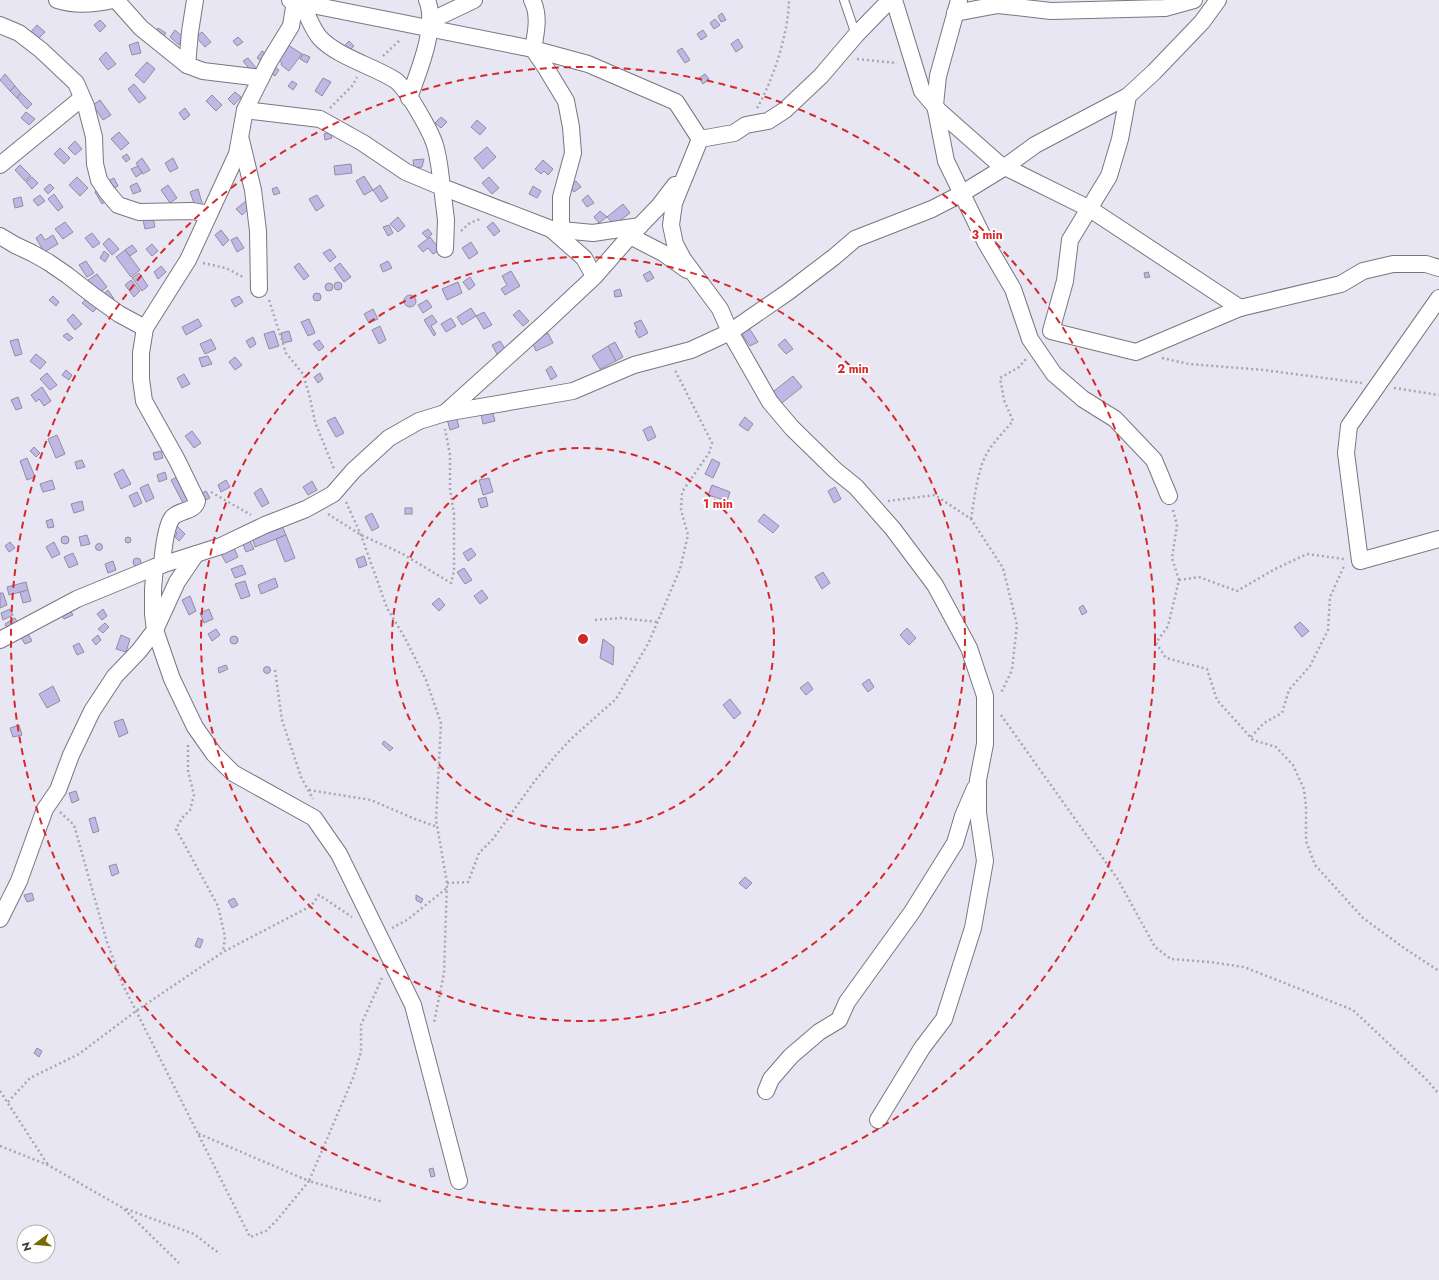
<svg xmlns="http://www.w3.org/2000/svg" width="1439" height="1280" viewBox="0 0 1439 1280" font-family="Jost,sans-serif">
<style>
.building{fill:#c1b7e6;stroke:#908e9a}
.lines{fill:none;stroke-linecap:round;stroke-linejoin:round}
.lane-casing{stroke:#797682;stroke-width:10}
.street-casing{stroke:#797682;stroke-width:18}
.path{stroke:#a7a5af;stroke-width:2.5;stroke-dasharray:2 3;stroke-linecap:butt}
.lane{stroke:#fff;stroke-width:8}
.street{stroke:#fff;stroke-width:16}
.ring{fill:none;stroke:#d62828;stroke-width:2;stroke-dasharray:7 5}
.centre{fill:#d62828;stroke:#fff;stroke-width:2}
.ring-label{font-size:12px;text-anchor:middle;font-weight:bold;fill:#d62828;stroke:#fff;stroke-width:4;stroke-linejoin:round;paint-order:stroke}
</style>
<rect width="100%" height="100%" fill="#e8e6f3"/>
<!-- building -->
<g class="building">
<polygon points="722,13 726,20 721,22 718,16"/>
<polygon points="715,19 720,25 714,29 710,23"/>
<polygon points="100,20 106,26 100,32 94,25"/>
<polygon points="37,25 45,32 38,39 30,33"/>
<polygon points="158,28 166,33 162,38 155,33"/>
<polygon points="175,30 184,38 179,45 170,37"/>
<polygon points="703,30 707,36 701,40 697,34"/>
<polygon points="202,32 211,42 205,47 196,37"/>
<polygon points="238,37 243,42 237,46 233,41"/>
<polygon points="738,39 743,47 736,52 731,44"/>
<polygon points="349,41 354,46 349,51 344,46"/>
<polygon points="138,42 141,53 132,55 129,45"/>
<polygon points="285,43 302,54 289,71 281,65 282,63 275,58"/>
<polygon points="682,48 690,60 685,63 677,51"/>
<polygon points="262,51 269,56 264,63 257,58"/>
<polygon points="106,52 116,64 108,70 99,59"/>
<polygon points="303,54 310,57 307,63 300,59"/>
<polygon points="248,58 256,68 252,72 243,61"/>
<polygon points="147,62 155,69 144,83 135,75"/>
<polygon points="272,65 279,70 275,76 268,71"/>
<polygon points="5,74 15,86 10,91 0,80"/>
<polygon points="705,74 709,79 703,84 699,78"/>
<polygon points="323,78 331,82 322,96 315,91"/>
<polygon points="292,81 297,84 293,90 288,86"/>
<polygon points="134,84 146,98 139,103 128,89"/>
<polygon points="15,86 21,93 17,98 10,91"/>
<polygon points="235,92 241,97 234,105 228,99"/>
<polygon points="21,93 32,104 27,109 17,98"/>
<polygon points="212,95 222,105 216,111 206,101"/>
<polygon points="100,100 111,115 103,120 93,105"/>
<polygon points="185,108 190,115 184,120 179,113"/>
<polygon points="26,112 35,119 29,125 21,118"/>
<polygon points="441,117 447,122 441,128 435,123"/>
<polygon points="477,120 486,128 480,135 471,127"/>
<polygon points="119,132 129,143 121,150 111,139"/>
<polygon points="330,132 332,138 325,140 324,134"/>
<polygon points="75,141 82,149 75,155 68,148"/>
<polygon points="487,147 496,157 483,169 474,158"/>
<polygon points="60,148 70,158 64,164 54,154"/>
<polygon points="127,154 130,159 126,162 122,157"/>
<polygon points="142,158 150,170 143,174 136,163"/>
<polygon points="173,158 178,168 170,172 165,163"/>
<polygon points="424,159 422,167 414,168 413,160"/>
<polygon points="543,160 553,169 548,175 544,171 541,174 535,169"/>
<polygon points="351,164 352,173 335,175 334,166"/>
<polygon points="20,165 31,176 25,181 15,170"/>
<polygon points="138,166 142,173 136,177 131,169"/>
<polygon points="364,176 373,190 364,195 356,181"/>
<polygon points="32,177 38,183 32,189 26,182"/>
<polygon points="77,177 88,188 80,196 69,185"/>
<polygon points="489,177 499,188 492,194 482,183"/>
<polygon points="114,178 118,186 110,190 106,182"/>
<polygon points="576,181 581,187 574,192 569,186"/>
<polygon points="137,183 141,191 133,194 130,186"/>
<polygon points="50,184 54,188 48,194 44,189"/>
<polygon points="168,185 177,198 170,203 161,190"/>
<polygon points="380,185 388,198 381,202 373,190"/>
<polygon points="533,186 541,191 537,198 529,194"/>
<polygon points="277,187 280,193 274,195 272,189"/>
<polygon points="100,188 108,200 102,204 95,192"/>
<polygon points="198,189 203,206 196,209 190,192"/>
<polygon points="54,194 63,207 58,211 48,199"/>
<polygon points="40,195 45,201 38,206 33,200"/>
<polygon points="317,195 324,206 316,211 309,199"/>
<polygon points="588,195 594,203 587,207 582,200"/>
<polygon points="21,197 23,206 15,208 13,199"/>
<polygon points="246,201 251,207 242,215 236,209"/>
<polygon points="623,204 630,213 614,225 607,217"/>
<polygon points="600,211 607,217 599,223 594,217"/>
<polygon points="398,217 405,226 398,232 390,224"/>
<polygon points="153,218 155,227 145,229 143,220"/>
<polygon points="65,222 73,232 63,239 55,229"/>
<polygon points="493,222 500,231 494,236 487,227"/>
<polygon points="389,225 393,233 388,236 383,227"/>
<polygon points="428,229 432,234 427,238 422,233"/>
<polygon points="221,230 229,240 223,246 215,235"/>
<polygon points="92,233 100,243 93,248 85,238"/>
<polygon points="41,234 45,240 53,235 58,244 44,252 36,238"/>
<polygon points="237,237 244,248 237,252 231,240"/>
<polygon points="430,237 440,250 433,254 428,248 423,252 418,246"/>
<polygon points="109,238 119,249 112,255 103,244"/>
<polygon points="471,242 478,253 469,259 462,248"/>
<polygon points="152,244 158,251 152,256 146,249"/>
<polygon points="132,245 137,251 130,256 125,250"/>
<polygon points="330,249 336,257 330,262 323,253"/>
<polygon points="125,250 140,270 131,277 116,257"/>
<polygon points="104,251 109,255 105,262 100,258"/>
<polygon points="86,261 94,273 87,277 79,265"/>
<polygon points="388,261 392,268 383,272 380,265"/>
<polygon points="299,263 309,276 304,280 294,267"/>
<polygon points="340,263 351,277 344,282 334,268"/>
<polygon points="161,266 166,272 158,279 154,272"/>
<polygon points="511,271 520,286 505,295 501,289 507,285 502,276"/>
<polygon points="650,271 654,278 647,282 643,275"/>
<polygon points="1148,272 1150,277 1145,278 1144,273"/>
<polygon points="139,273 148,286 142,291 132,278"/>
<polygon points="97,274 107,287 98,294 88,280"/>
<polygon points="470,277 475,285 469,290 463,282"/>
<polygon points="131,280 140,291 134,297 125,285"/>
<circle cx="338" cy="286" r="4"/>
<polygon points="458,282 462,293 447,300 442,289"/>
<circle cx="329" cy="287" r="4"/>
<polygon points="620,289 622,296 615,297 614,291"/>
<polygon points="108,290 114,299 107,304 101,296"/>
<circle cx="317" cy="297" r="4"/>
<circle cx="410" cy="301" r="6"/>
<polygon points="53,296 59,302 56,306 49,300"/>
<polygon points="239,296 243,302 235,307 231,300"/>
<polygon points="88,297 98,307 93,312 82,303"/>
<polygon points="427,300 432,307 423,313 418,305"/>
<polygon points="471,308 476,316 462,325 457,317"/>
<polygon points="373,309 378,319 369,323 364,314"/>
<polygon points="519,310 529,321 523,326 513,315"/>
<polygon points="484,312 492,325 484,329 476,316"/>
<polygon points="73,314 82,324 75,330 67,320"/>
<polygon points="432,315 437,322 431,326 436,334 434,336 424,320"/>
<polygon points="451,318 456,326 446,332 441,324"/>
<polygon points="198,319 202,326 186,335 182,327"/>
<polygon points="309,319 315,333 308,336 301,322"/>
<polygon points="641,320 648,333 639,338 635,331 637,329 634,323"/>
<polygon points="380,326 386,340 379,344 372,330"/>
<polygon points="749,328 758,342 750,346 741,333"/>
<polygon points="274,331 279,346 269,349 264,334"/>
<polygon points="289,331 292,341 283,343 281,333"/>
<polygon points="67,333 73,338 69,341 63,336"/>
<polygon points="548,333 553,343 536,351 532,341"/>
<polygon points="253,337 256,344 250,348 246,341"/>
<polygon points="18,339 22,354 15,356 10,341"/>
<polygon points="211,339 216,349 205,354 200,344"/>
<polygon points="785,339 793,349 786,354 778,345"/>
<polygon points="319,340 324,347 319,351 313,344"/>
<polygon points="500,341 507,352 498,356 492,345"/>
<polygon points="615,342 623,357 616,361 608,346"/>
<polygon points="608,346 616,361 600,369 592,356"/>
<polygon points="36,354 46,362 40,369 30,361"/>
<polygon points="208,356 212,364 202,367 199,358"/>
<polygon points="235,357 242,365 235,370 229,362"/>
<polygon points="551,366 557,376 551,380 546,370"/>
<polygon points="66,370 72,375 69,380 62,375"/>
<polygon points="47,373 57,385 50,390 40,379"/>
<polygon points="320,373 323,379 318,383 314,377"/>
<polygon points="184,374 190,384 182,388 177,378"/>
<polygon points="793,376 802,387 778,406 769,395"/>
<polygon points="42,387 51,401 44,406 39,399 36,402 31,395"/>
<polygon points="18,397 22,408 16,410 11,400"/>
<polygon points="492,410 495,421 483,424 481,414"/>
<polygon points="456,416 459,427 450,430 447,419"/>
<polygon points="335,417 344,433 336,437 327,421"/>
<polygon points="745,417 753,424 748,431 739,425"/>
<polygon points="651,426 656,437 648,441 643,430"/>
<polygon points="192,431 201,443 194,448 185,436"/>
<polygon points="57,435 65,454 56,458 48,439"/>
<polygon points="34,447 40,453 36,457 30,451"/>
<polygon points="161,451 163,458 155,460 153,453"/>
<polygon points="27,458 35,477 27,480 20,461"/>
<polygon points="712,459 720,463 713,478 705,474"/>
<polygon points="82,460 85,467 77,469 75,462"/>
<polygon points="123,469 131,484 121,489 114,474"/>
<polygon points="165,472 167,479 159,482 157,475"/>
<polygon points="179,476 193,503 185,507 171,480"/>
<polygon points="489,478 493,492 483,495 479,480"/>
<polygon points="52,480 55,489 43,492 40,484"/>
<polygon points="226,480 230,487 221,492 218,485"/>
<polygon points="312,481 317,490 308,495 303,487"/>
<polygon points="148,484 154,498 146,502 140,488"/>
<polygon points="712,485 730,492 727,501 708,495"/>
<polygon points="835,487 841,499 834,503 828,491"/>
<polygon points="261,488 269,503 262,507 254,493"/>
<polygon points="206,491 210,498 201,502 198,495"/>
<polygon points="137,492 142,503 134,507 129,496"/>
<polygon points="486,497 488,506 481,508 478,499"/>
<polygon points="82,501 84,510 74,513 71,504"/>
<rect x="405" y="508" width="7" height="6"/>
<polygon points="372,513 379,527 372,531 365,517"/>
<polygon points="764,514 779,526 773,533 758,521"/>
<polygon points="52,519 54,527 48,528 46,521"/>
<polygon points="177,526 185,534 179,541 175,537 177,533 173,529"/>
<polygon points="282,526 286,535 255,547 252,537"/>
<polygon points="87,535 90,544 81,546 79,537"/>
<polygon points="286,535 295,558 285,562 276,539"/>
<circle cx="65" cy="540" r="4"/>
<circle cx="128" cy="540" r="3"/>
<polygon points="250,541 254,549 246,552 243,544"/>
<polygon points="10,542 15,548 9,552 5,546"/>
<polygon points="54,542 60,554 52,558 46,547"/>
<circle cx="99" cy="547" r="3.5"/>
<polygon points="234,548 238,557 226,563 221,554"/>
<polygon points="471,548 476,555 468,561 463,553"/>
<polygon points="73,553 78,564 69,568 64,557"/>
<polygon points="364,556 367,565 359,568 356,559"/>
<circle cx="137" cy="562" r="4"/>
<polygon points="113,561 116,570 108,573 105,564"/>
<polygon points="242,565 246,574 235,578 231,569"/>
<polygon points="464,568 472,580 465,584 457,572"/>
<polygon points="823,572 830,583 822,589 815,577"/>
<polygon points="275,578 278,587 261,594 258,585"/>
<polygon points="245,581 250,596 241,599 235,584"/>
<polygon points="26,582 28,590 9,595 7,587"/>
<polygon points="28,590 31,601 23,603 20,592"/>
<polygon points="482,590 488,598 480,604 474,596"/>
<polygon points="0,593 3,593 7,605 0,608"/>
<polygon points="190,596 196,611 189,615 182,600"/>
<polygon points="439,598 445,605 439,611 432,604"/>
<polygon points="1083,605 1087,612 1082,615 1079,608"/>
<polygon points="69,608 73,615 64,619 60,612"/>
<polygon points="10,609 13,615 3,620 1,613"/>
<polygon points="103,609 107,616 102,620 97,614"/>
<polygon points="209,609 213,619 204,623 200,613"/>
<polygon points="15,618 19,625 9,632 5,624"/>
<polygon points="1300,622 1309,631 1302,637 1294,627"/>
<polygon points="105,623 109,627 103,633 98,629"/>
<polygon points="907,628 916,638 909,645 900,635"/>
<polygon points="216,629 220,635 212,641 208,634"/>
<polygon points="27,632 32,641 25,644 20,636"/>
<polygon points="98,635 101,640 96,645 92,640"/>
<polygon points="121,635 130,639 126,652 116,649"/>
<circle cx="234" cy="640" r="4"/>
<polygon points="603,639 614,647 613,665 600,658"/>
<polygon points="79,643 84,652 77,655 73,646"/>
<polygon points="226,665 228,669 219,673 218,668"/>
<circle cx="267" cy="670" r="3.5"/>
<polygon points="869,679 874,687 868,692 862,684"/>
<polygon points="808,682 813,689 806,695 800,688"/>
<polygon points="53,686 60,701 47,708 39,694"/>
<polygon points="730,699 741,713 734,719 723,705"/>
<polygon points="123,719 128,733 119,737 114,722"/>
<polygon points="19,725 22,735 13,737 10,728"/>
<polygon points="384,741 393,748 390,751 382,744"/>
<polygon points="76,791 79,800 72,803 69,793"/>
<polygon points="95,817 99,831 93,833 89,819"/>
<polygon points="116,864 119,873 112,876 109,866"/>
<polygon points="745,877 752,883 746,889 739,883"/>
<polygon points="32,893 34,900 27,902 24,895"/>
<polygon points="416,895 423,899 421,903 416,900"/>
<polygon points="234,898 238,905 232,908 228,901"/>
<polygon points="198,938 203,940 200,948 195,946"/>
<polygon points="37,1048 42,1051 39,1057 34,1053"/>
<polygon points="433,1168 435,1176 431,1177 429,1169"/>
</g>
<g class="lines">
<!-- lane casing -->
<g class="lane-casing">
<polyline id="lane" points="844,0 856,35"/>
</g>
<!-- street casing -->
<g class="street-casing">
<g id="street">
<path d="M57,0C75,6 95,4 113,0"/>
<polyline points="116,0 141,28 187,65"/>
<polyline points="195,0 190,32 187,65 203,71 261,78"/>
<path d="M295,0V1L302,3C306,13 313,30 320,38C338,57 373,66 395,80C406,87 429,129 434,142C439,156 440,172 442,187L551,229L593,233L640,226"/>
<path d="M532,0C540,15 536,33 533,49L546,68L566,101L571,127L573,153L561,197V230"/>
<polyline points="894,0 922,91 939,111 999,164 1090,209 1240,308"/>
<polyline points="959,0 938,76 935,105 946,161 986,243 1013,289 1030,339 1045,361 1054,374 1083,399 1115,419 1154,460 1169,496"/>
<polyline points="1218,0 1202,22 1154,72 1128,96 1120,139 1109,176 1070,240 1065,281 1051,331 1136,352 1240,308 1341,284 1363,271 1393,264 1426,264 1439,268"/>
<polyline points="302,3 533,49 588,64 676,102 700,139"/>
<polyline points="955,13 998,5 1051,11 1165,8 1194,0"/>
<polyline points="430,21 474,0"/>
<polyline points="0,25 19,33 41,50 76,83 86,106 94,137 95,164 99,180 107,192 118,205 139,212 192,211 209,214"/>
<path d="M409,98C418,73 438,26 427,0"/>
<polyline points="245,110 320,119 363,143 406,172 442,187 446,220 445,249"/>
<polyline points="241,140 253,190 258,231 259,289"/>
<polyline points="0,165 82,98"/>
<polyline points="551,229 584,258 594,276"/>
<polyline points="0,236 15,245 32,253 48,262 67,275 94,296 119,314 145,328"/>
<polyline points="630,236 663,253 687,270"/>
<polyline points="1439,298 1349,426 1346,453 1360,561 1439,539"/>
<polyline points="445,413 547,321 594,277 630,236 659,206 675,185"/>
<path d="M162,565C163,553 165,528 172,518C178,510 195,512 197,501L177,460L144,401L141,379V353L145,328L188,260L237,154L245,110L269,62L291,26L295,1L290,0"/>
<polyline points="155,567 153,589 153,614 155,630 172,679 195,727 214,754 233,773 314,818 339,854 413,1005 459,1181"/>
<polyline points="0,640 77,599 155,567 221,546 265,525 306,509 333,494 353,471 389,438 419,421 445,413 573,391 634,365 691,350 730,332 788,292 834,257 855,239 932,209 961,194 1005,167 1035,145 1128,96"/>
<polyline points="0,919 19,881 45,809 58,790 71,755 92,711 115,676 139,651 155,630 177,582 196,554"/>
<polyline points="766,1091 771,1079 791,1056 819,1032 839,1020 847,1002 912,912 955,843 963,816 975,788"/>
<polyline points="878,1120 922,1048 944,1019 973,928 985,861 978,813 978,780 985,744 985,696 969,648 935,585 893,529 856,487 835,470 792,428 770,402 730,332 720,309 683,259 675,244 671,225 674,203 700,139 734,133 746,125 768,121 785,110 821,76 856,35 890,0"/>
</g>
</g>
<!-- path -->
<g class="path">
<polyline points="383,56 401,39"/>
<polyline points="857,59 897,63"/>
<polyline points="330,108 353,85 357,77"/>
<path d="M757,108C773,81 789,31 789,0"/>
<polyline points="461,231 470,223 480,219"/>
<polyline points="203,263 226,268 243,277"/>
<polyline points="269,300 286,353 303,374 310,398 315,422 334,469"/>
<polyline points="1162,358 1189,364 1264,370 1362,383"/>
<polyline points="1394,388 1439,395"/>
<polyline points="211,492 251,515"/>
<polyline points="888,501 935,495 971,519 1003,568 1017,625 1012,670 1001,693"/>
<polyline points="346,502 361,535 387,608 405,638 426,680 441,723 436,820 447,883 444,973 434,1023"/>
<polyline points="1173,510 1177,525 1172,558 1179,580 1168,626 1156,643 1166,658 1207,669 1217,700 1253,740 1276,747 1293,765 1304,789 1306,807 1306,841 1315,865 1363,918 1404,948 1439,971"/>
<polyline points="328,514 361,535 401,553 451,583 454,571 454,514 450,489 450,455 445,429"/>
<path d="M971,519C974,501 976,482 982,464C988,447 1002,434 1013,421L1004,400L1000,378L1019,367L1026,359"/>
<polyline points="1179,580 1199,577 1237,591 1275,569 1307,554 1344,559"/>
<polyline points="595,620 621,618 658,622"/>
<polyline points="275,670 282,720 301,777 313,799"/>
<polyline points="1001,715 1117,878 1155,947 1171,959 1210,962 1244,967 1353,1010 1426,1079 1439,1094"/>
<polyline points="1251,737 1264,723 1282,713 1289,690 1310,666 1328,630 1330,597 1345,564"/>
<polyline points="188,745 188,771 194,795 190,810 182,818 176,829 218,906 225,937 223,952"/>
<polyline points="309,790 371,800 415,819 438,827"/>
<polyline points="60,812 74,825 107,942 122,983 250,1237 266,1231 277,1220 309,1181 197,1133"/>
<polyline points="447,883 468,882 479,853 493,839 534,782 557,754 572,738 616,699 649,642 680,569 688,535 681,510 682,492 709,453 712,443 675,370"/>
<polyline points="392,928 407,920 447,888"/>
<polyline points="382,978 361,1025 361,1052 353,1078 309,1181 383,1202"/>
<polyline points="0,1091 48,1165"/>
<polyline points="8,1102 30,1078 79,1054 136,1011 223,952 311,906 319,895 352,917"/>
<polyline points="0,1146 48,1165 123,1208 179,1263"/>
<polyline points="126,1209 194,1234 220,1254"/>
</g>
<!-- lane -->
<use href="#lane" class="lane"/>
<!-- street -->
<use href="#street" class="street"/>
</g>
<!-- distance rings -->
<g class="ring">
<circle cx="583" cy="639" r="191"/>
<circle cx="583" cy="639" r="382"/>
<circle cx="583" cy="639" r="572"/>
</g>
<circle cx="583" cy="639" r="6" class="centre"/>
<g class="ring-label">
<text x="987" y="239">3 min</text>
<text x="853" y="373">2 min</text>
<text x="718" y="508">1 min</text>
</g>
<!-- north arrow -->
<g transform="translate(36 1244) rotate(254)"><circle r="19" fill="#ffffff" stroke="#b0afb1"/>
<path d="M0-3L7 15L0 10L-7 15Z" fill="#7b6800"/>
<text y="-6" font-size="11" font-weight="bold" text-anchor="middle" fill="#39383d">N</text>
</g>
</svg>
